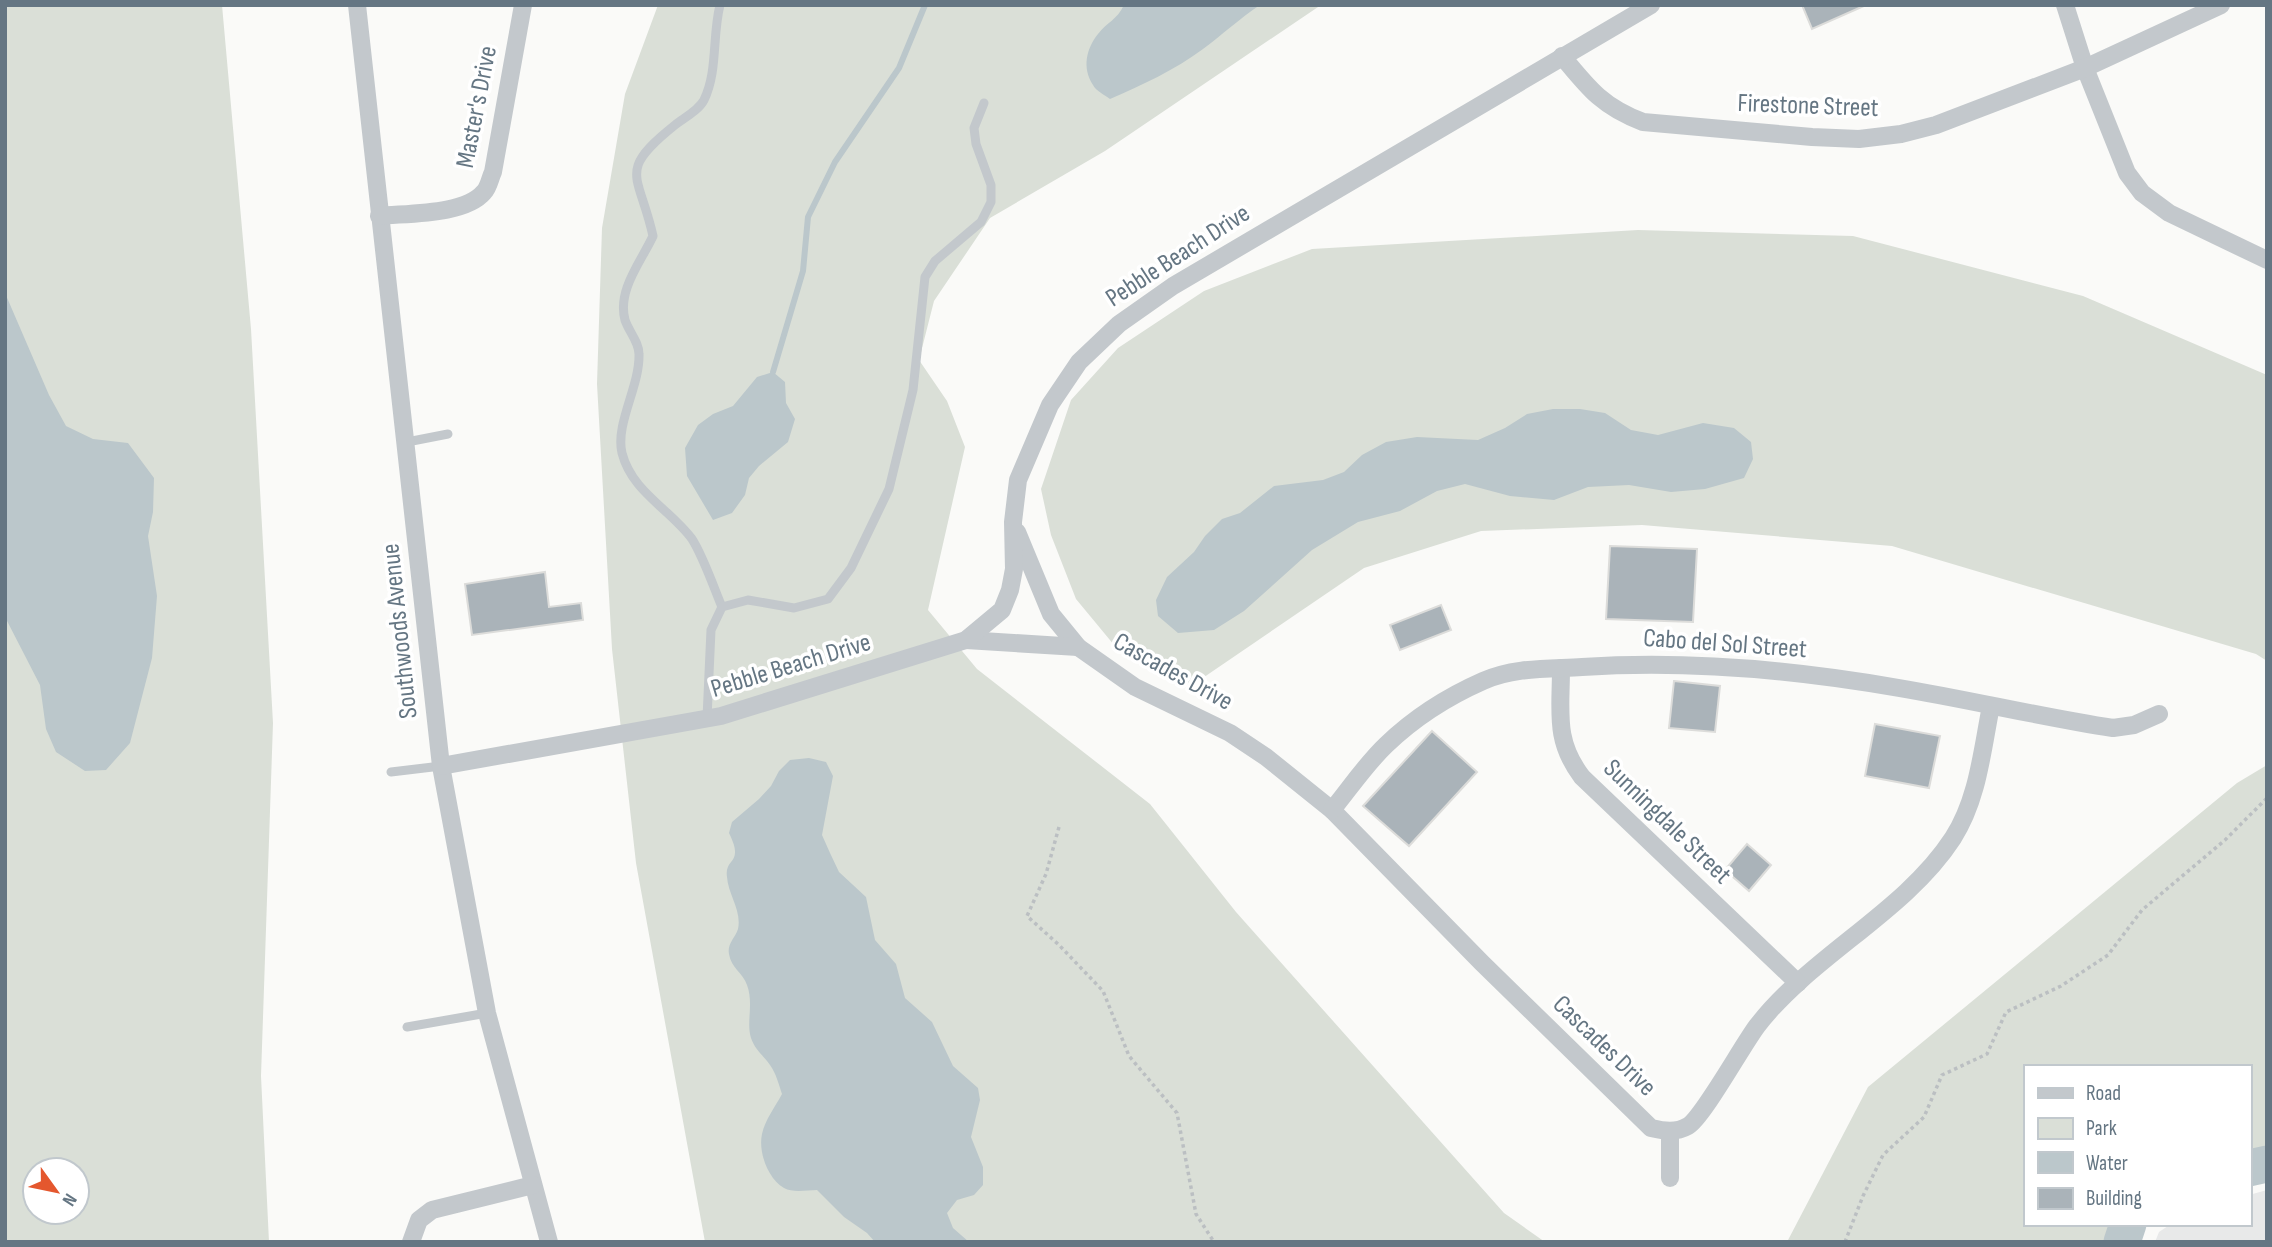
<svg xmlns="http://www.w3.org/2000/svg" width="2272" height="1247" viewBox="0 0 2272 1247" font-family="'Sofia Sans Condensed',sans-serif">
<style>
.built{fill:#e8e9e9}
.green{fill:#dadfd7;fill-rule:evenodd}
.water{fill:#bbc7cb}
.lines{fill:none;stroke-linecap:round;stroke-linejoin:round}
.stream{stroke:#bbc7cb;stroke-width:6}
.river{stroke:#bbc7cb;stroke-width:37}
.building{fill:#aab3b9;stroke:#dcdcda;stroke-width:2}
.path{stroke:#bbbfc2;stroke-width:3.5;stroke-dasharray:3.5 3.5;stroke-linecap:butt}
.service{stroke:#c3c8cc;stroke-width:9}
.minor{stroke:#c3c8cc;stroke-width:18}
.labels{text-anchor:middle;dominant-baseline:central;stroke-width:7;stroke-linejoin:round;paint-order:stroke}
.street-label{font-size:26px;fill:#657683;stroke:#fff}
</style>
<rect width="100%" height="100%" fill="#fafaf8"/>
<!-- built -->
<polygon class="built" points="2267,1190 2267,1242 2155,1242 2159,1232 2171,1224 2249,1224 2249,1195"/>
<!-- green -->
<g class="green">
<path d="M5,5H222L251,329L273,723L261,1076L269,1242H5ZM35,1170H77V1212H35Z"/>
<polygon points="658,5 1321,5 1105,151 990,218 934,301 919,360 947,401 965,447 928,610 977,669 1150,804 1236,912 1504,1213 1545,1242 705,1242 636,863 612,649 597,384 602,228 625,94"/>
<polygon points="1638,230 1853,236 2083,296 2267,375 2267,661 2256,654 1892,546 1642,525 1481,531 1364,568 1191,686 1124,657 1076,599 1051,535 1041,489 1071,400 1118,348 1204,291 1312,249"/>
<polygon points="2267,765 2267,1164 2249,1168 2249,1067 2025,1067 2025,1224 2128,1224 2122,1242 1787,1242 1868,1087 2237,783"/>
</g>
<!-- water -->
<g class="water">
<path d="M1124,5H1260C1239,19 1222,35 1203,49C1175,70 1142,85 1110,99C1105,95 1096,91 1093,85C1082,68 1086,49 1098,34C1107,22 1117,20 1124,5Z"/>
<polygon points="5,293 49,395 66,426 93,439 128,443 154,478 153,512 148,536 157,596 152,658 130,743 106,770 85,771 56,752 46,729 40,685 5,617"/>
<polygon points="773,372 785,382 786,403 795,419 788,442 759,466 749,478 745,495 732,513 713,520 687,476 685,448 698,425 713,414 733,406 757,377"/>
<polygon points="1553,409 1580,409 1605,413 1631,430 1658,435 1703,423 1734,428 1751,442 1753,459 1744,478 1705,489 1671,492 1629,485 1588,487 1554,500 1510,496 1465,484 1437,491 1400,511 1358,522 1312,550 1244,611 1214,630 1178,633 1158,616 1156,600 1167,577 1194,552 1205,536 1222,519 1240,513 1274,486 1323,480 1344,472 1362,455 1386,442 1417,437 1478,440 1505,428 1527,414"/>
<path d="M809,758L826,762L833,776L822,835L830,853L839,872L866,897L875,940L896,964L905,998L932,1022L953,1066L978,1088L980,1100L971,1137L983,1167V1185L974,1195L957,1200L947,1213L953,1228L969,1242H875L867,1233L844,1217L817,1190C807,1190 793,1193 784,1188C768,1179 758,1152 762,1134C765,1120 775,1107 782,1094C779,1085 776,1073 770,1065C763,1055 755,1050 751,1038C746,1022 754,1004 747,985C743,973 731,968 729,954C727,944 735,938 738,929C742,911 728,894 727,877C724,857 745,865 729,833L732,822L759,799L771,786L779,771L790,760Z"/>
</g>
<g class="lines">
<!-- stream -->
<polyline class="stream" points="773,372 803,271 808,217 835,162 899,68 925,5"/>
<!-- river -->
<g class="river">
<polyline points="2249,1168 2267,1164"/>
<polyline points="2122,1242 2128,1224"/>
</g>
</g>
<!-- building -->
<g class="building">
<polygon points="1802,5 1866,5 1812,29"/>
<polygon points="1610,546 1697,549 1693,622 1606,619"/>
<polygon points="545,572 549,607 581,603 583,620 472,635 465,584"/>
<polygon points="1441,605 1451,630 1400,650 1390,625"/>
<polygon points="1674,681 1720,686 1715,732 1669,728"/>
<polygon points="1875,724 1940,736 1929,788 1865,776"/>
<polygon points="1432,731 1477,772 1409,846 1363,806"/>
<polygon points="1747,844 1771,865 1749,891 1725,870"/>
</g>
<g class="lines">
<!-- path -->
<g class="path">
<polyline points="1059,827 1046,874 1027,916 1059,945 1103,991 1129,1056 1177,1113 1196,1214 1214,1242"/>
<polyline points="1845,1242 1863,1196 1883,1155 1924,1117 1942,1075 1987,1054 2006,1012 2061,986 2108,955 2142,910 2225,840 2267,798"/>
</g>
<!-- service -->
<g class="service">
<path d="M720,5C712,37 718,71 704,100C699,110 684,118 675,125C616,172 639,173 653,236C641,262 617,290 625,320C629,332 639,342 639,354C640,386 615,424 622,453C632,492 670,509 692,539C703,556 714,588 722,607"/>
<polyline points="407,442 448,434"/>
<polyline points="707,718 711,630 722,607 748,600 794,608 828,599 851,568 889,489 913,390 925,277 935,261 981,222 991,202 991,185 976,144 974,128 984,103"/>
<polyline points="391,772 441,766"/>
<polyline points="407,1027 487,1013"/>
</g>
<!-- minor -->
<g class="minor">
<polyline points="357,5 441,766 487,1013 549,1242"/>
<polyline points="2065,5 2085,68 2127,173 2142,193 2169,213 2267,260"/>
<path d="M1562,56C1589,89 1603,107 1643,122L1812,137L1859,139L1901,134L1936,125L2085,68L2221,5"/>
<path d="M379,216C408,213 465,215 484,192C489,187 490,178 493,172L523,5"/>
<path d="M1017,532L1051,614L1078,647L1135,687L1230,733L1266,757L1332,810L1482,963L1651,1128C1664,1131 1676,1133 1688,1126C1703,1117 1742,1046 1757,1026C1812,955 1905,912 1953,838C1978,799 1982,751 1991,706"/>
<polyline points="966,640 1078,647"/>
<path d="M1561,668C1561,712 1554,740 1582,777L1798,983"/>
<polyline points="441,766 721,716 966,640 1002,610 1010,590 1014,569 1013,522 1018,480 1050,405 1079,362 1119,324 1173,286 1651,5"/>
<path d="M1332,810C1350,788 1366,764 1386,745C1414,718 1449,696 1483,681C1514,667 1549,669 1582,667C1687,660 1796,670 1899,688C1971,700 2041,717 2113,728L2134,725L2159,714"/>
<polyline points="1670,1132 1670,1178"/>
<polyline points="411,1242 419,1220 432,1210 533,1185"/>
</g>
</g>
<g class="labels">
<!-- street labels -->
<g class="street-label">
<text transform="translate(1808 106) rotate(2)">Firestone Street</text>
<text transform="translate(477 107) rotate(-79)">Master's Drive</text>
<text transform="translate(1178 256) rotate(-33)">Pebble Beach Drive</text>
<text transform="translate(400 631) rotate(-96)">Southwoods Avenue</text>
<text transform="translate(1725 644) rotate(4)">Cabo del Sol Street</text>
<text transform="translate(791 666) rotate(-17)">Pebble Beach Drive</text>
<text transform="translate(1173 672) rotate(29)">Cascades Drive</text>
<text transform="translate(1667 822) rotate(44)">Sunningdale Street</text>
<text transform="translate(1604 1046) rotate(44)">Cascades Drive</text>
</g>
</g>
<!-- border -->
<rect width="2272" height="1247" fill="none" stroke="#657683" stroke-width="14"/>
<!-- legend -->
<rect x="2024" y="1065" width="228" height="161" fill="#ffffff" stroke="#c1c8cd" stroke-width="2"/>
<rect x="2038" y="1088" width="35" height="10" fill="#c3c8cc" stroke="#c1c8cd" stroke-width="2"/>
<text x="2086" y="1100" font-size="21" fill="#657683">Road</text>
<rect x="2038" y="1118" width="35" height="21" fill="#dadfd7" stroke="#c1c8cd" stroke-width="2"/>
<text x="2086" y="1135" font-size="21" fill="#657683">Park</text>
<rect x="2038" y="1152" width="35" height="21" fill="#bbc7cb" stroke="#c1c8cd" stroke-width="2"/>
<text x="2086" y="1170" font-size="21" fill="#657683">Water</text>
<rect x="2038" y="1188" width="35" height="21" fill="#aab3b9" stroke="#c1c8cd" stroke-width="2"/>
<text x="2086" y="1205" font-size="21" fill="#657683">Building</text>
<!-- north arrow -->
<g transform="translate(56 1191) rotate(123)"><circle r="33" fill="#ffffff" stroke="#c1c8cd" stroke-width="2"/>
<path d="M0-5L12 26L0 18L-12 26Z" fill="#e4572e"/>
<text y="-10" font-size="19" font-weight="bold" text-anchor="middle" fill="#657683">N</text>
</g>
</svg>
